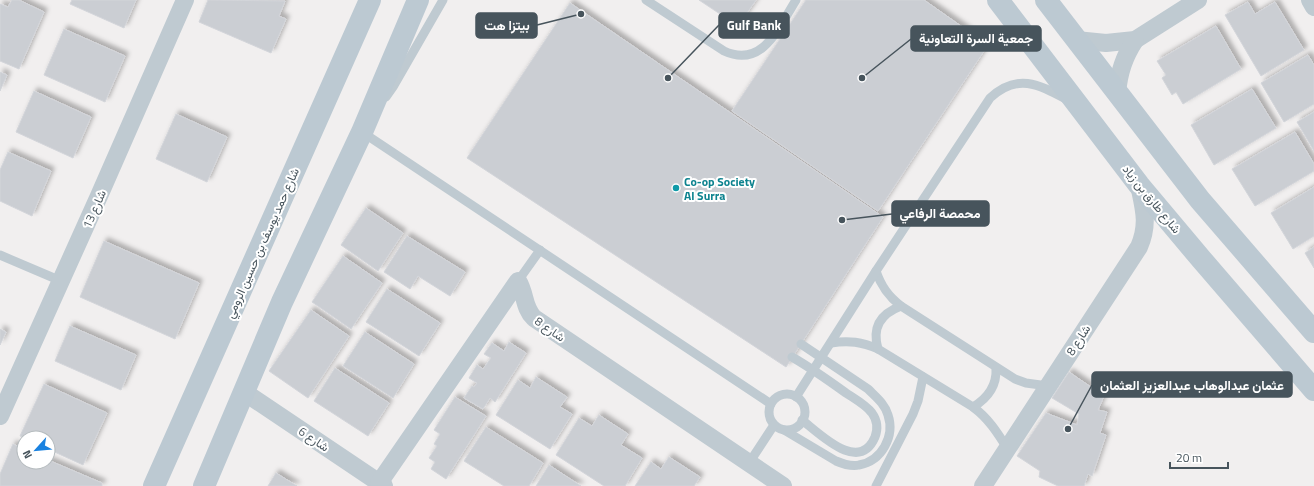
<svg xmlns="http://www.w3.org/2000/svg" width="1314" height="486" viewBox="0 0 1314 486" font-family="'Titillium Web',Vazirmatn,sans-serif">
<style>
.building{fill:#cbced3;stroke:#d3d5da;filter:url(#shadow)}
.lines{fill:none;stroke-linecap:round;stroke-linejoin:round}
.lane{stroke:#bfcad1;stroke-width:9}
.street{stroke:#bfcad1;stroke-width:18}
.secondary{stroke:#bcc9d2;stroke-width:22}
.culture-dot{fill:#0f9aa8;stroke:#fff;stroke-width:1.5}
.labels{text-anchor:middle;dominant-baseline:central;stroke-width:4;stroke-linejoin:round;paint-order:stroke}
.culture-label{font-size:12px;font-weight:bold;fill:#0d838f;stroke:#fff;text-anchor:start}
.street-label{font-size:12px;fill:#47545c;stroke:#fff}
.leader{fill:none;stroke:#47545c;stroke-width:1.5}
.callout-dot{fill:#47545c;stroke:#fff;stroke-width:1.5}
.callout{fill:#47545c;stroke:#47545c;stroke-width:1.5}
.callout-label{font-size:13px;text-anchor:middle;font-weight:bold;fill:#fff}
</style>
<defs>
<filter id="shadow"><feDropShadow dx="3.5" dy="-3.5" stdDeviation="2" flood-color="#0004"/></filter>
</defs>
<rect width="100%" height="100%" fill="#f1efef"/>
<!-- building -->
<g class="building">
<polygon points="12,0 19,0 44,12 19,69 0,61 0,4 8,7"/>
<polygon points="72,0 136,0 124,28 70,4"/>
<polygon points="208,0 285,1 279,16 286,19 271,53 199,22"/>
<polygon points="699,0 756,0 738,26"/>
<polygon points="806,0 924,0 988,45 878,211 732,111"/>
<polygon points="1248,2 1255,14 1275,2 1304,50 1261,76 1225,15"/>
<polygon points="570,3 883,217 786,367 467,158"/>
<polygon points="1216,26 1241,69 1183,104 1176,92 1172,95 1162,78 1166,75 1157,61"/>
<polygon points="64,29 125,56 105,102 44,75"/>
<polygon points="1308,55 1314,65 1314,104 1284,122 1261,83"/>
<polygon points="0,72 7,75 0,91"/>
<polygon points="1252,89 1276,128 1214,165 1191,125"/>
<polygon points="34,91 91,117 73,158 16,132"/>
<polygon points="1314,112 1314,151 1297,122"/>
<polygon points="176,114 227,137 207,182 156,159"/>
<polygon points="1295,132 1314,164 1314,171 1255,206 1232,169"/>
<polygon points="8,152 51,171 32,216 0,201 0,170"/>
<polygon points="1314,187 1314,236 1293,249 1271,213"/>
<polygon points="366,208 403,233 378,271 341,245"/>
<polygon points="407,236 465,272 450,296 418,276 410,289 384,272"/>
<polygon points="104,241 199,283 175,339 80,297"/>
<polygon points="1314,247 1314,268 1305,253"/>
<polygon points="343,256 382,283 351,329 312,302"/>
<polygon points="387,289 440,323 419,356 366,322"/>
<polygon points="311,310 349,336 308,398 269,371"/>
<polygon points="70,326 136,355 121,390 55,361"/>
<polygon points="0,329 6,332 0,345"/>
<polygon points="365,332 414,364 393,398 343,366"/>
<polygon points="509,342 526,353 495,402 490,398 483,409 464,398 472,386 474,387 477,383 469,378 477,365 483,369 491,358 484,354 492,343 504,351"/>
<polygon points="335,368 389,403 368,436 314,401"/>
<polygon points="1069,372 1104,396 1098,410 1107,412 1100,433 1106,435 1092,476 1088,474 1084,486 1058,486 1039,477 1040,471 1017,456 1046,413 1077,425 1079,414 1052,398"/>
<polygon points="536,377 567,397 560,407 572,414 550,449 496,415 518,380 530,388"/>
<polygon points="44,384 107,413 83,465 48,449 48,438 25,438 20,436"/>
<polygon points="455,397 486,416 446,479 431,469 435,462 429,458 437,446 434,444 440,434 434,430"/>
<polygon points="599,415 628,434 621,445 642,458 625,486 604,486 556,455 579,418 592,426"/>
<polygon points="486,427 543,463 529,486 504,486 464,461"/>
<polygon points="13,444 24,449 24,462 48,462 48,460 102,483 102,486 0,486 0,474"/>
<polygon points="669,457 700,477 694,486 635,486 651,462 661,469"/>
<polygon points="549,465 581,486 536,486"/>
<polygon points="276,473 297,486 268,486"/>
</g>
<g class="lines">
<!-- lane -->
<g class="lane">
<path d="M646,0L724,51C763,69 779,27 796,0"/>
<polyline points="386,97 393,87 443,0"/>
<polyline points="362,132 771,404"/>
<polyline points="0,255 61,281"/>
<path d="M876,271C881,286 888,296 901,306L1015,379L1026,383L1048,386"/>
<polyline points="518,281 540,250"/>
<path d="M831,343C849,340 862,342 878,349L973,407C988,418 997,432 1007,448"/>
<path d="M878,349C872,328 880,314 901,306"/>
<path d="M792,357C811,368 828,380 846,393C855,399 866,405 872,413C877,420 878,429 875,437C859,474 820,434 802,420"/>
<circle cx="787" cy="412" r="18"/>
<path d="M796,397L876,271L990,98C1017,73 1038,84 1066,99"/>
<path d="M973,407C988,398 997,386 996,368"/>
<path d="M784,430L836,461C843,464 851,467 859,465C882,461 895,436 888,415C885,404 876,397 868,389L801,344"/>
<polyline points="749,463 774,425"/>
<polyline points="876,486 913,414 918,401 923,377"/>
</g>
<!-- street -->
<g class="street">
<polyline points="1310,0 1314,7"/>
<polyline points="1076,40 1106,43 1135,40 1198,0"/>
<path d="M1117,93C1119,72 1124,57 1135,40"/>
<polyline points="244,392 384,486"/>
<polyline points="0,416 99,196 185,0"/>
<path d="M379,483L518,281C526,294 523,307 534,318L783,486"/>
<path d="M983,486L1139,247C1149,224 1144,209 1139,185"/>
</g>
<!-- secondary -->
<g class="secondary">
<polyline points="998,0 1139,185 1202,260 1314,390"/>
<polyline points="1046,0 1200,200 1314,332"/>
<polyline points="154,486 370,0"/>
<polyline points="204,486 282,302 362,132 418,0"/>
</g>
</g>
<!-- markers -->
<circle class="culture-dot" cx="676" cy="188" r="4"/>
<g class="labels">
<!-- culture labels -->
<g class="culture-label">
<text x="684" y="181">Co-op Society<tspan x="684" dy="14">Al Surra</tspan></text>
</g>
<!-- street labels -->
<g class="street-label">
<text transform="translate(1152 199) rotate(51)">شارع طارق بن زياد</text>
<text transform="translate(94 209) rotate(-66)">شارع 13</text>
<text transform="translate(262 243) rotate(-66)">شارع حمد يوسف بن حسين الرومي</text>
<text transform="translate(550 329) rotate(35)">شارع 8</text>
<text transform="translate(1078 340) rotate(-57)">شارع 8</text>
<text transform="translate(314 439) rotate(34)">شارع 6</text>
</g>
</g>
<!-- callouts -->
<path class="leader" d="M668 78L719 25M581 14L537 25M862 78L911 39M842 220L892 214M1068 429L1092 385"/>
<g class="callout-dot">
<circle cx="668" cy="78" r="4"/>
<circle cx="581" cy="14" r="4"/>
<circle cx="862" cy="78" r="4"/>
<circle cx="842" cy="220" r="4"/>
<circle cx="1068" cy="429" r="4"/>
</g>
<g class="callout">
<rect x="719" y="13" width="70" height="25" rx="4"/>
<rect x="476" y="13" width="61" height="25" rx="4"/>
<rect x="911" y="26" width="130" height="25" rx="4"/>
<rect x="892" y="201" width="97" height="25" rx="4"/>
<rect x="1092" y="372" width="200" height="25" rx="4"/>
</g>
<g class="callout-label">
<text x="754" y="30">Gulf Bank</text>
<text x="507" y="30">بيتزا هت</text>
<text x="976" y="43">جمعية السرة التعاونية</text>
<text x="940" y="218">محمصة الرفاعي</text>
<text x="1192" y="390">عثمان عبدالوهاب عبدالعزيز العثمان</text>
</g>
<!-- north arrow -->
<g transform="translate(36 450) rotate(243)"><circle r="19" fill="#ffffff" stroke="#b5bbbe"/>
<path d="M0-3L7 15L0 10L-7 15Z" fill="#1a82e0"/>
<text y="-6" font-size="11" font-weight="bold" text-anchor="middle" fill="#47545c">N</text>
</g>
<!-- scale -->
<path d="M1170 462v6h58v-6" fill="none" stroke="#47545c" stroke-width="2"/>
<text x="1176" y="462" font-size="12" fill="#47545c" stroke="#ffffff" stroke-width="3" paint-order="stroke">20 m</text>
</svg>
